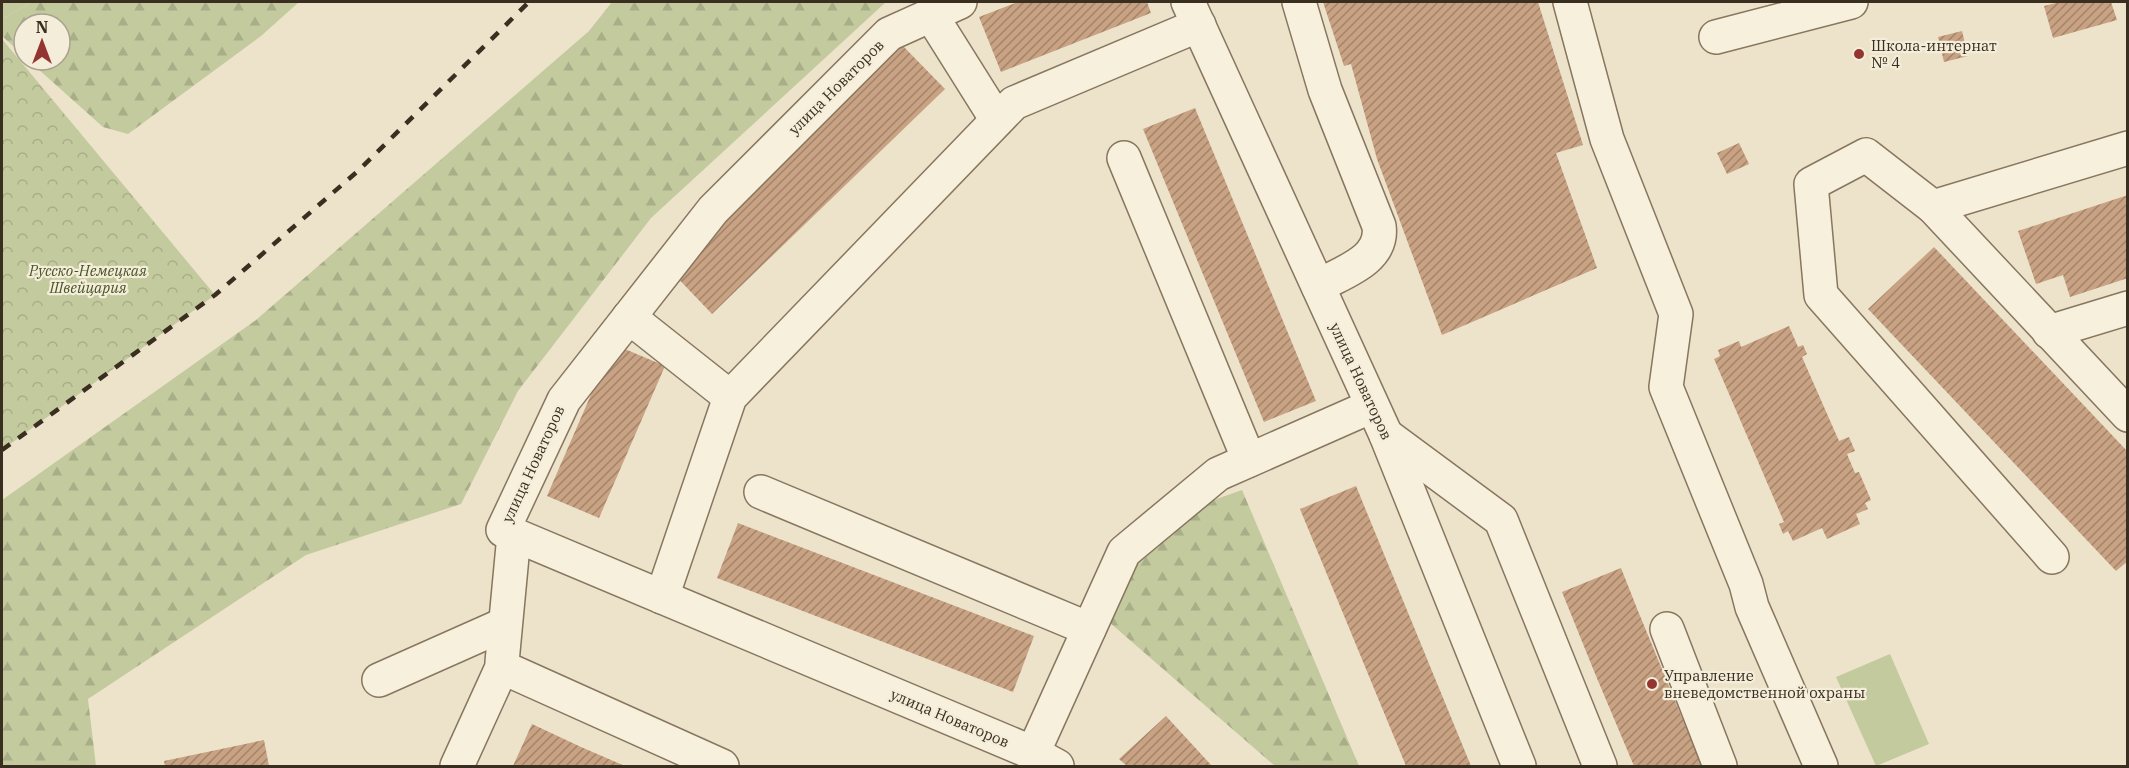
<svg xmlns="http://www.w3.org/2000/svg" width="2129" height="768" viewBox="0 0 2129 768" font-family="'IBM Plex Serif',serif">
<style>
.forest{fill:url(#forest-firs)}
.park{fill:url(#park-crowns)}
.garden{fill:#c3ca9e}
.building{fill:url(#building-hatch)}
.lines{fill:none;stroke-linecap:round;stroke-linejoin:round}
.minor-casing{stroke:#88765f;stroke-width:36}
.minor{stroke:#f7f0dd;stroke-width:33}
.rail{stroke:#3a2e21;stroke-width:4.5;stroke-dasharray:10 10;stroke-linecap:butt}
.poi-dot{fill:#943532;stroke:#f4edd9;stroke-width:2}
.labels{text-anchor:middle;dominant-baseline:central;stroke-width:4.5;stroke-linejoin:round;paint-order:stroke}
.poi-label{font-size:15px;fill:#3a2e21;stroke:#f4edd9;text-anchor:start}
.street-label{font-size:15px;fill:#3a2e21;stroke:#f4edd9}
.park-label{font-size:15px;font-style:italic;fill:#485529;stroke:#f4edd9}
</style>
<defs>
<pattern id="forest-firs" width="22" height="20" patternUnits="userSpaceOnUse" patternTransform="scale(1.5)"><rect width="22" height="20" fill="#c3ca9e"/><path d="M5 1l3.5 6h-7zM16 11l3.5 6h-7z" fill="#a8ae88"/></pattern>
<pattern id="park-crowns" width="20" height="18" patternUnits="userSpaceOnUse" patternTransform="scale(1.5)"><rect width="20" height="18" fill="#c3ca9e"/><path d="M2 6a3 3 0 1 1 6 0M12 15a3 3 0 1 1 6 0" fill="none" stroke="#a8ae88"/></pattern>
<pattern id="building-hatch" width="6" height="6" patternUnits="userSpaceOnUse" patternTransform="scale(1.5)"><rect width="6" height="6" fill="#c8a282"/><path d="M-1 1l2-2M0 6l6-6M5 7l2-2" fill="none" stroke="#a3846a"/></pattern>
</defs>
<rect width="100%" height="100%" fill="#ece3ca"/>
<!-- forest -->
<g class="forest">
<polygon points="32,2 299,2 261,36 128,134 103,127 28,60 60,60 60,24 24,24 24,56 2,36 2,19"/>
<polygon points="612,2 886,2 651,218 518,391 461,504 306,555 88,699 96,766 2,766 2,500 256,320 589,31"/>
<polygon points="1242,490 1359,766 1275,766 1109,622 1138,562 1208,502"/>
</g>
<!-- park -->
<polygon class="park" points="2,39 215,295 2,450"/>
<!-- garden -->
<g class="garden">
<polygon points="2,2 32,2 2,19"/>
<polygon points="1890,654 1929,744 1876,766 1836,677"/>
</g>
<!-- building -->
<g class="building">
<polygon points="1018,2 1147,2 1151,13 1001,72 979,17"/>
<polygon points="1323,2 1538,2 1583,145 1556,153 1597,268 1442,335 1377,159 1351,64 1344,66"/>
<polygon points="2060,2 2111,2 2117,20 2053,38 2044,6"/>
<polygon points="1962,31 1968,56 1944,62 1938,37"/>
<polygon points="901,44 945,89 712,314 669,269"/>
<polygon points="1195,108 1316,401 1264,422 1143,129"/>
<polygon points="1739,143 1749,164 1727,174 1717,153"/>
<polygon points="2128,195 2128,278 2070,297 2063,275 2036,284 2018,231"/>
<polygon points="1934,247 2128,452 2128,561 2116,571 1868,309"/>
<polygon points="1789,326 1798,347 1803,345 1807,354 1802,357 1839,441 1849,437 1855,451 1847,454 1855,473 1859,472 1871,500 1865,503 1868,509 1856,514 1860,524 1827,539 1822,528 1793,541 1788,531 1783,534 1779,524 1784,522 1714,359 1720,356 1718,350 1739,341 1741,347"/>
<polygon points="613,344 665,366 599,518 547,496"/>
<polygon points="1356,486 1471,766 1406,766 1300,509"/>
<polygon points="738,523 1034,636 1013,692 717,578"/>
<polygon points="1621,568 1638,611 1702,766 1634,766 1596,676 1562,592"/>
<polygon points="1166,716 1212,766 1127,766 1119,759"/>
<polygon points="532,724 581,747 625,766 513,766"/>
<polygon points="264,740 269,766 165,766 164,761"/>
</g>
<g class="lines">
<!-- minor casing -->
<g class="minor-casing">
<g id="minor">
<polyline points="960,2 889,34 713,210 564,400 503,530 1033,753 1057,766"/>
<polyline points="1188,2 1386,435 1519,766"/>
<path d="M1299,2L1325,90L1379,226C1384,260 1343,272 1318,286"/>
<polyline points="1570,2 1607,139 1676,314 1666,387 1746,584 1752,607 1821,766"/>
<polyline points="931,15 997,120"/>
<polyline points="1716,37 1851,2"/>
<polyline points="2128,148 1933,207 2128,415"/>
<polyline points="1124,158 1249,460"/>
<polyline points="1933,207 1866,155 1811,184 1821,295 2052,557"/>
<polyline points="629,317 730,397"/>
<polyline points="2049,332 2128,308"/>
<polyline points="1386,435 1501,520 1600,766"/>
<polyline points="761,492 1089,629"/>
<polyline points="514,535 502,662 504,668 722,766"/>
<polyline points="662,597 730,397 1014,103 1199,25"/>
<polyline points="1667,629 1720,766"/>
<polyline points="379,680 505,624"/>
<polyline points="1033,753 1124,552 1218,474 1372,406"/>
<polyline points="457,766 503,665"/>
</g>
</g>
<!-- minor -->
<use href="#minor" class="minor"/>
<!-- rail -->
<polyline class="rail" points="2,450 215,295 358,171 529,2"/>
</g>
<!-- markers -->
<g class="poi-dot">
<circle cx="1859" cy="54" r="6"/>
<circle cx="1652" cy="684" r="6"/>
</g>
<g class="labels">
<!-- poi labels -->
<g class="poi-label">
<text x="1871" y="45">Школа-интернат<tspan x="1871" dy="17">№ 4</tspan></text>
<text x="1664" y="675">Управление<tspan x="1664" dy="17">вневедомственной охраны</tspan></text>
</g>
<!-- street labels -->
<g class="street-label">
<text transform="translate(836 87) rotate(-45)">улица Новаторов</text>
<text transform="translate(1361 381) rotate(65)">улица Новаторов</text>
<text transform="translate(533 464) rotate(-65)">улица Новаторов</text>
<text transform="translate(950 718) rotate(23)">улица Новаторов</text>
</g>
<!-- park labels -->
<g class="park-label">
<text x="88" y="270">Русско-Немецкая<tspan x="88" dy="17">Швейцария</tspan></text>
</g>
</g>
<!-- border -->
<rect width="2129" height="768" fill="none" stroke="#3a2e21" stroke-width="6"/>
<!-- north arrow -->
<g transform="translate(42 42)"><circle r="28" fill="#f4edd9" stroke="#aaa18f" stroke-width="1.5"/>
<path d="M0-4.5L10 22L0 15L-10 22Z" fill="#943532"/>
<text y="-9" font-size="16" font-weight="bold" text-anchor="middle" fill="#3a2e21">N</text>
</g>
</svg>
